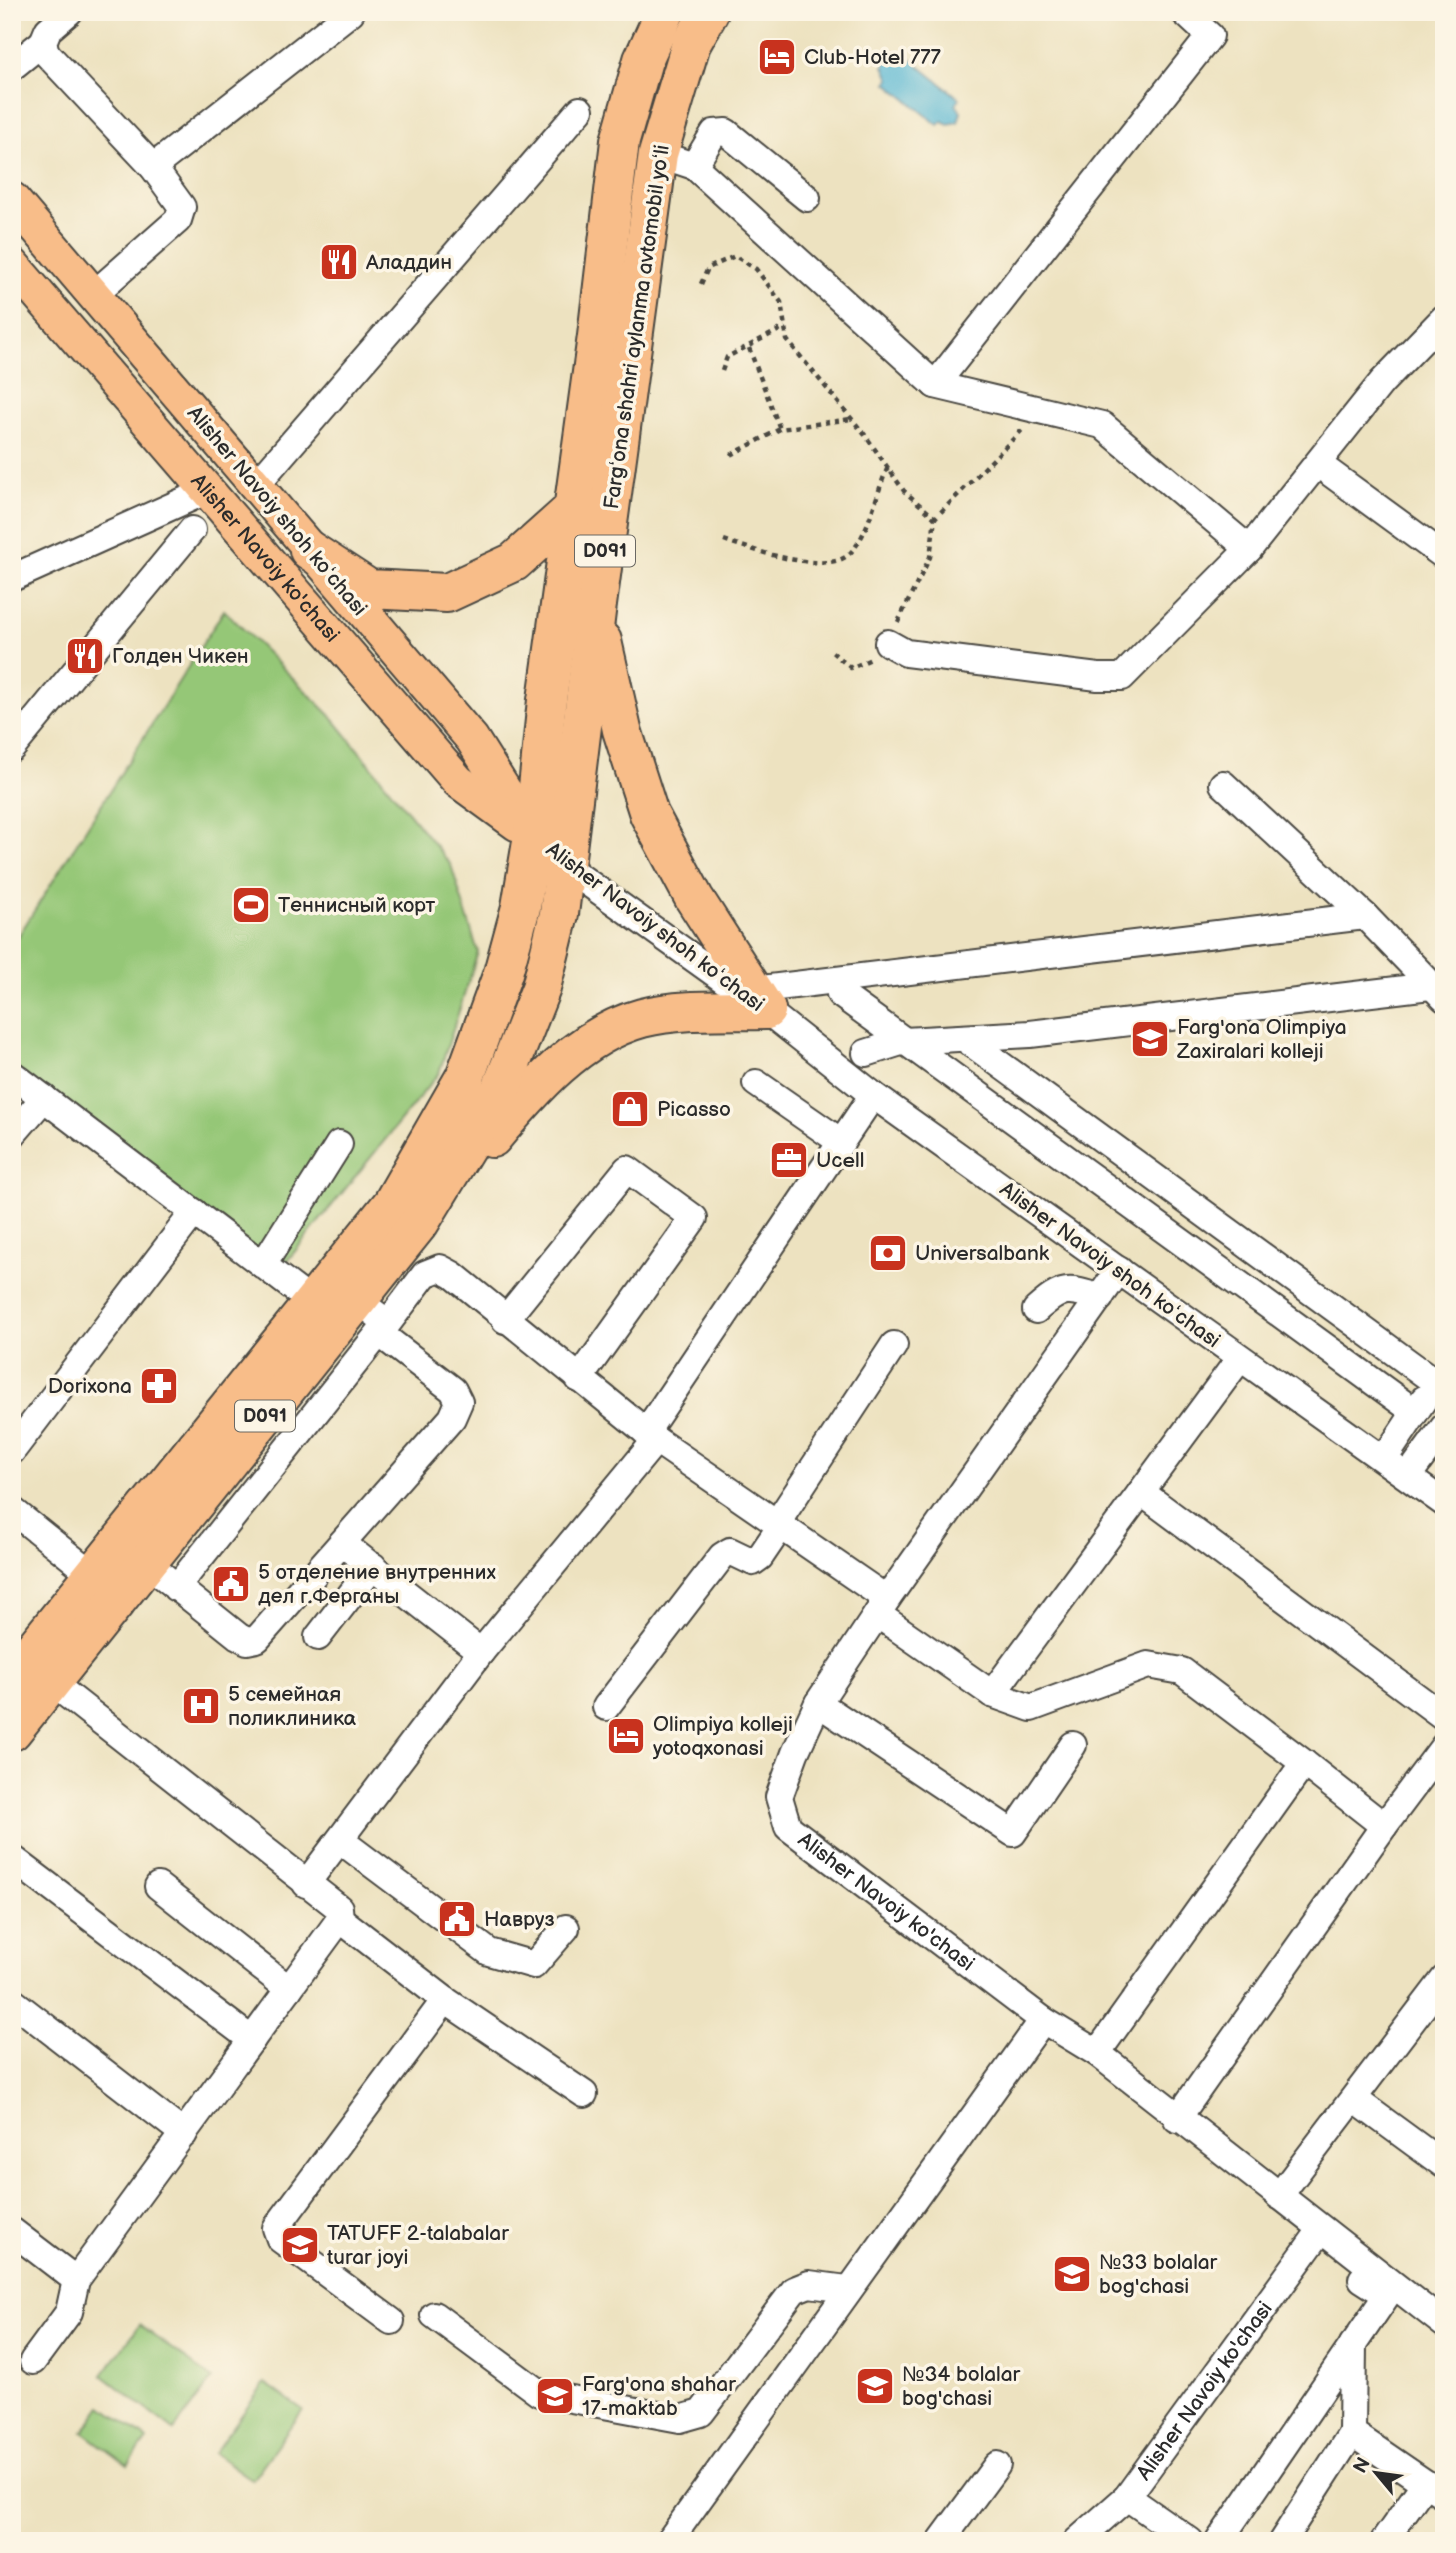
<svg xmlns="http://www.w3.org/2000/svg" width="1456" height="2553" viewBox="0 0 1456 2553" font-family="'Balsamiq Sans',sans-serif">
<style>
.green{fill:#95c777;stroke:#607951;stroke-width:2}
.water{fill:#55b6d3;stroke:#40707f;stroke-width:2}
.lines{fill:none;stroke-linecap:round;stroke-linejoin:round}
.minor-casing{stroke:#484641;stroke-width:30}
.major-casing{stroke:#484641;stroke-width:37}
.highway-casing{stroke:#484641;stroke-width:42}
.path{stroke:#484641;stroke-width:4.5;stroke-dasharray:5 5;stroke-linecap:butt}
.minor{stroke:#fff;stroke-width:26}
.major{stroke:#f8bd89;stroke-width:33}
.highway{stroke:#f8bd89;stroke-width:38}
.labels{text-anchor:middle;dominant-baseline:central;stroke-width:7;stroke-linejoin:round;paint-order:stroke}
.shield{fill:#fcf5e5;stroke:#6a6863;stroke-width:2}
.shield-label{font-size:19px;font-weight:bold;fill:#2b2b2b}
.poi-label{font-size:21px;fill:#2b2b2b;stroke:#fcf5e5;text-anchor:start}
.street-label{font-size:21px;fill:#2b2b2b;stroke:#fcf5e5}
</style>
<rect width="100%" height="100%" fill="#fcf5e5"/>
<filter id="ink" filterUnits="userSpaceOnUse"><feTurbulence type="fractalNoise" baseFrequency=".0143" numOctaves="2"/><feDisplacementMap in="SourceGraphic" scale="14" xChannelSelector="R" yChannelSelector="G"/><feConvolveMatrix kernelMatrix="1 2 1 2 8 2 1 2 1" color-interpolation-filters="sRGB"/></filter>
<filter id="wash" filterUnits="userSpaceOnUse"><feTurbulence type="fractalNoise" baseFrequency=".00686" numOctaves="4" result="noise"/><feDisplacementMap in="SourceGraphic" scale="28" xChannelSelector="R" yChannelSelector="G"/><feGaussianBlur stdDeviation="1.57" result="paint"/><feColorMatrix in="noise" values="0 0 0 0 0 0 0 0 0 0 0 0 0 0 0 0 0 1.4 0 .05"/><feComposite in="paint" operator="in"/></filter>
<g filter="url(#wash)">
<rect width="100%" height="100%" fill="#ede2c0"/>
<!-- green -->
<g class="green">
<polygon points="224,610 330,715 451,865 478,952 439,1073 279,1271 12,1069 12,946"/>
<polygon points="140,2325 212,2379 174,2430 102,2375"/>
<polygon points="265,2383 303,2410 252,2480 214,2453"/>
<polygon points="102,2406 147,2439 128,2465 83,2432"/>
</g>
<!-- water -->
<polygon class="water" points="898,57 904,61 908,57 960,99 956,104 961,112 958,122 948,124 942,121 938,125 887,83 890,79 884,66 887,60"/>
</g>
<g filter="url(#ink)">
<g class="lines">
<!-- minor casing -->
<g class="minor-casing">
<g id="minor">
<polyline points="69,12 48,30 43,42 46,53 153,167"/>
<polyline points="12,67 43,42"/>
<polyline points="658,154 694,166 935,385 1102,425 1249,549 1382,382 1444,318"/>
<polyline points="694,166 714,133 726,132 807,198"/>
<polyline points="93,295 178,220 182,207 153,167 351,12"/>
<polyline points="935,385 1210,36 1184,12"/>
<polyline points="1318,464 1444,556"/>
<polyline points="255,486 580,110"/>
<polyline points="12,578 206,491"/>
<polyline points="888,643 906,653 1098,677 1122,677 1249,549"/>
<polyline points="12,748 192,530"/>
<polyline points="1223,784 1365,916 1444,998"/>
<polyline points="566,867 766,1010 873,1095 1444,1503"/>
<polyline points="753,990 1365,916"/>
<polyline points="840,994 1415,1412"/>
<polyline points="964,1038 1435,1382"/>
<polyline points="866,1053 904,1041 1030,1034 1430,986"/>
<polyline points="12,1074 313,1303"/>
<polyline points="756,1083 841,1142"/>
<polyline points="12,1135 44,1098"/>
<polyline points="263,1265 339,1144"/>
<path id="s1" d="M1119,1270L887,1599L818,1703L795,1753L779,1797L788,1827L1043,2020L1097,2053L1444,2324"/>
<polyline points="357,1300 388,1323 425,1274 440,1268 453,1275 656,1440 887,1599"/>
<path d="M1036,1310C1062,1287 1067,1287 1100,1298"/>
<polyline points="505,1320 627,1169 694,1218 579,1379"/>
<polyline points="646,1432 873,1095"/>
<polyline points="12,1451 194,1212"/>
<polyline points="1384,1459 1424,1399"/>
<polyline points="1408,1476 1444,1427"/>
<polyline points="1141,1492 1444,1717"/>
<polyline points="12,1510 93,1575"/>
<polyline points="777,1523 894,1345"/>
<polyline points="342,1543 481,1652"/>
<polyline points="148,1564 238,1636 247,1641 257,1639 452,1418 459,1402 453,1390 379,1333 176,1588"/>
<polyline points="877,1614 992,1694 1031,1708 1148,1665 1182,1671 1304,1763"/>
<polyline points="318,1637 373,1566"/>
<polyline points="992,1694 1240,1358"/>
<polyline points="818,1703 1013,1833 1073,1745"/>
<polyline points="606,1707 722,1556 730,1551 753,1562 760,1557 781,1526"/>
<polyline points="1384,1826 1444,1746"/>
<polyline points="340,1840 489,1952 534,1965 566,1928"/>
<polyline points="12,1858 252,2040"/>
<polyline points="306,1884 481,1652 656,1440"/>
<polyline points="158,1886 289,1989"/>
<polyline points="340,1919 445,2000 584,2094"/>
<polyline points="12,2001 184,2134"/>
<polyline points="1097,2053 1304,1763 1384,1826 1177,2119"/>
<polyline points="1354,2099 1444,2165"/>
<polyline points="1279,2196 1444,1979"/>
<polyline points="12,2231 76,2280"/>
<polyline points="434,2315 539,2393 680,2419 701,2413 794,2290 809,2284 847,2289"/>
<polyline points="391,2321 280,2239 276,2228 445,2000"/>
<polyline points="1353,2344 1352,2433 1425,2483"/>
<polyline points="33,2361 69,2312 76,2280 340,1919 339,1908 51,1682"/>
<polyline points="1127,2497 1190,2541"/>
<polyline points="669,2541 1043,2020"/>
<polyline points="941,2541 997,2465"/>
<path id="s2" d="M1077,2541L1127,2497L1321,2230"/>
<polyline points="1219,2541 1387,2295 1362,2279"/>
<polyline points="1282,2541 1352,2433"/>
<polyline points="1384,2541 1425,2483 1444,2495"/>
</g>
</g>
<!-- major casing -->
<g class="major-casing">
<g id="major">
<polyline points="12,199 472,739 533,836 544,846"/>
<path id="s3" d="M12,264L458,781L517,824"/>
</g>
</g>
<!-- highway casing -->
<g class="highway-casing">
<g id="highway">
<polyline points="309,550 369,589 447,593 514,562 573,509"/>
<polyline points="602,641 622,730 649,814 694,898 766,1010"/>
<path d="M492,1138C532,1090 579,1035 642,1018C681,1008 726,1011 766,1010"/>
<polyline points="12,1676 392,1204 465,1077 503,973 521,907 533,836 547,700 597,336 620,141 643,60 665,12"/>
<polyline points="12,1731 420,1222 501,1089 541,988 559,914 596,612 658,154 691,44 709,12"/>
</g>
</g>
<!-- path -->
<g class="path">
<polyline points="701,284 708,268 735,256 756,269 781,302 787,340 865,435 904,491 935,518"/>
<polyline points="749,348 780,429"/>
<polyline points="722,371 727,357 785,327"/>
<polyline points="731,455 780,429 851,419"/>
<path d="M724,540C749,549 826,575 848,555C869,537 876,492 888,467"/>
<polyline points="898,622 930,557 935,518 1023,429"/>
<polyline points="832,652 851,668 871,659"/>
</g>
<!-- minor -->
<use href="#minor" class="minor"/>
<!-- major -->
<use href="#major" class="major"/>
<!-- highway -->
<use href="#highway" class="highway"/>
</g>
</g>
<!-- icons -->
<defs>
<g id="hotel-square" transform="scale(2.0125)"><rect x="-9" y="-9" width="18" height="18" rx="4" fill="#c8321e" stroke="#fcf5e5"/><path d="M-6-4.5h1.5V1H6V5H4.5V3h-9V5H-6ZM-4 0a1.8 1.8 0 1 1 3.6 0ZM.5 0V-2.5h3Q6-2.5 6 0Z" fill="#fff"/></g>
<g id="restaurant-square" transform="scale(2.0125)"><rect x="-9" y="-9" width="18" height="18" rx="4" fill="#c8321e" stroke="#fcf5e5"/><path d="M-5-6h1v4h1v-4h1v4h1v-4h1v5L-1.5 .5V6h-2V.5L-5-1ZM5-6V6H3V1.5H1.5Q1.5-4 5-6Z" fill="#fff"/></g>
<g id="stadium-square" transform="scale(2.0125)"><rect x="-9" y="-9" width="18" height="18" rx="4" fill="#c8321e" stroke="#fcf5e5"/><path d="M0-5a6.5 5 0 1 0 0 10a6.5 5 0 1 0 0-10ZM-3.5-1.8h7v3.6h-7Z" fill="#fff"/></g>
<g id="university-square" transform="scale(2.0125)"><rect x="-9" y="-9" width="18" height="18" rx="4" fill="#c8321e" stroke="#fcf5e5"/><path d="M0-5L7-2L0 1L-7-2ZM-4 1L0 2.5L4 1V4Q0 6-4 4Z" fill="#fff"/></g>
<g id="shop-square" transform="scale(2.0125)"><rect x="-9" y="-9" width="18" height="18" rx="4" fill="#c8321e" stroke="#fcf5e5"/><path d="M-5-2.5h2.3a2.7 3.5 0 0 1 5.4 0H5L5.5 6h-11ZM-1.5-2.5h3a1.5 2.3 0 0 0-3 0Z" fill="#fff"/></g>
<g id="office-square" transform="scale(2.0125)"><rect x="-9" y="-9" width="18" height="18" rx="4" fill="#c8321e" stroke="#fcf5e5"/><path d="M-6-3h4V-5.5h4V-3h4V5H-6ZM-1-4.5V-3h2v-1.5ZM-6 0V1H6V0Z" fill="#fff"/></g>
<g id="bank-square" transform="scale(2.0125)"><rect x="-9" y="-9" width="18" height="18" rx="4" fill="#c8321e" stroke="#fcf5e5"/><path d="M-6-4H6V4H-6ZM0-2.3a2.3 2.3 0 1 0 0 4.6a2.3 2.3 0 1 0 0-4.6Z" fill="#fff"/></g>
<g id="pharmacy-square" transform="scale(2.0125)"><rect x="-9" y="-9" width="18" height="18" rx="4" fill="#c8321e" stroke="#fcf5e5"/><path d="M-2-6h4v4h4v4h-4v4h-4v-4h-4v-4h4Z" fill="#fff"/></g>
<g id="civic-square" transform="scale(2.0125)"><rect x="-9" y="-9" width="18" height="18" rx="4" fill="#c8321e" stroke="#fcf5e5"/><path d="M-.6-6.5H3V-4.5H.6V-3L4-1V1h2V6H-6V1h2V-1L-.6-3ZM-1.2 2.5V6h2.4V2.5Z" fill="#fff"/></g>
<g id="hospital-square" transform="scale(2.0125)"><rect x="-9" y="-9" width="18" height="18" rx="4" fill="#c8321e" stroke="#fcf5e5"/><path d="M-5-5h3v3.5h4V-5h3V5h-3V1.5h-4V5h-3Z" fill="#fff"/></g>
<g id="school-square" transform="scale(2.0125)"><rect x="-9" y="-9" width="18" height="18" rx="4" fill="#c8321e" stroke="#fcf5e5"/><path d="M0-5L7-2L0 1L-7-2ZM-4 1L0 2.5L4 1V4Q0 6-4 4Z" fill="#fff"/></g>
</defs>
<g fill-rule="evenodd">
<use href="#hotel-square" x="777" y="57"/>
<use href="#restaurant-square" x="339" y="262"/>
<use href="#restaurant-square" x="85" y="656"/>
<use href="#stadium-square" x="251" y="905"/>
<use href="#university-square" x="1150" y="1039"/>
<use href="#shop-square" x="630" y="1109"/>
<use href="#office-square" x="789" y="1160"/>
<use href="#bank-square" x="888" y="1253"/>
<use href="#pharmacy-square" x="159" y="1386"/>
<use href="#civic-square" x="231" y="1584"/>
<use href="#hospital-square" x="201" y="1706"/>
<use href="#hotel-square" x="626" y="1736"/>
<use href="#civic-square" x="457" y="1919"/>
<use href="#university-square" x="300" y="2245"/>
<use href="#school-square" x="1072" y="2274"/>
<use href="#school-square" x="875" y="2386"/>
<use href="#school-square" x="555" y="2396"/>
</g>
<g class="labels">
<!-- shield labels -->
<g class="shield">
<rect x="575" y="535.5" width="60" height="31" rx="5"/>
<rect x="235" y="1400.5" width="60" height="31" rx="5"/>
</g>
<g class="shield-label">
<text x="605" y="551">D091</text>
<text x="265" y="1416">D091</text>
</g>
<!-- poi labels -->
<g class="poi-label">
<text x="804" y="57">Club-Hotel 777</text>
<text x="366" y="262">Аладдин</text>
<text x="112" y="656">Голден Чикен</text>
<text x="278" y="905">Теннисный корт</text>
<text x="1177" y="1027">Farg'ona Olimpiya<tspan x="1177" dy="24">Zaxiralari kolleji</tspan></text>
<text x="657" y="1109">Picasso</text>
<text x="816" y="1160">Ucell</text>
<text x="915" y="1253">Universalbank</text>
<text x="132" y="1386" text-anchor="end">Dorixona</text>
<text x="258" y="1572">5 отделение внутренних<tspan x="258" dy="24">дел г.Ферганы</tspan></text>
<text x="228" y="1694">5 семейная<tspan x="228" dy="24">поликлиника</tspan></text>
<text x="653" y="1724">Olimpiya kolleji<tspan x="653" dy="24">yotoqxonasi</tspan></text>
<text x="484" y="1919">Навруз</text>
<text x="327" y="2233">TATUFF 2-talabalar<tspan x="327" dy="24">turar joyi</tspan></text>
<text x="1099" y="2262">№33 bolalar<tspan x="1099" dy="24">bog'chasi</tspan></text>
<text x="902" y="2374">№34 bolalar<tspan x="902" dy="24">bog'chasi</tspan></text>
<text x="582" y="2384">Farg'ona shahar<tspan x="582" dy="24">17-maktab</tspan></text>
</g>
<!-- street labels -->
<g class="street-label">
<text transform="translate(637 327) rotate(-82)">Fargʻona shahri aylanma avtomobil yoʻli</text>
<text transform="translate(277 511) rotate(50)">Alisher Navoiy shoh koʻchasi</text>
<text stroke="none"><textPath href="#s3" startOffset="388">Alisher Navoiy ko'chasi</textPath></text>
<text transform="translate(655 927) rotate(37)">Alisher Navoiy shoh koʻchasi</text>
<text transform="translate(1110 1265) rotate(36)">Alisher Navoiy shoh koʻchasi</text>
<text stroke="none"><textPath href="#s1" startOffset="784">Alisher Navoiy ko'chasi</textPath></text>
<text stroke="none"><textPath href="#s2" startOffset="198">Alisher Navoiy ko'chasi</textPath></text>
</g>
</g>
<!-- margin -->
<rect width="1456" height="2553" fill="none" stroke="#fcf5e5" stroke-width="42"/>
<!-- north arrow -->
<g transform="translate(1376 2473) rotate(299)" stroke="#fcf5e5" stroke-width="5" paint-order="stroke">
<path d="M0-5L12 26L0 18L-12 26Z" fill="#2b2b2b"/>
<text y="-10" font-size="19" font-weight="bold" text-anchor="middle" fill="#2b2b2b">N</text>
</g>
</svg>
